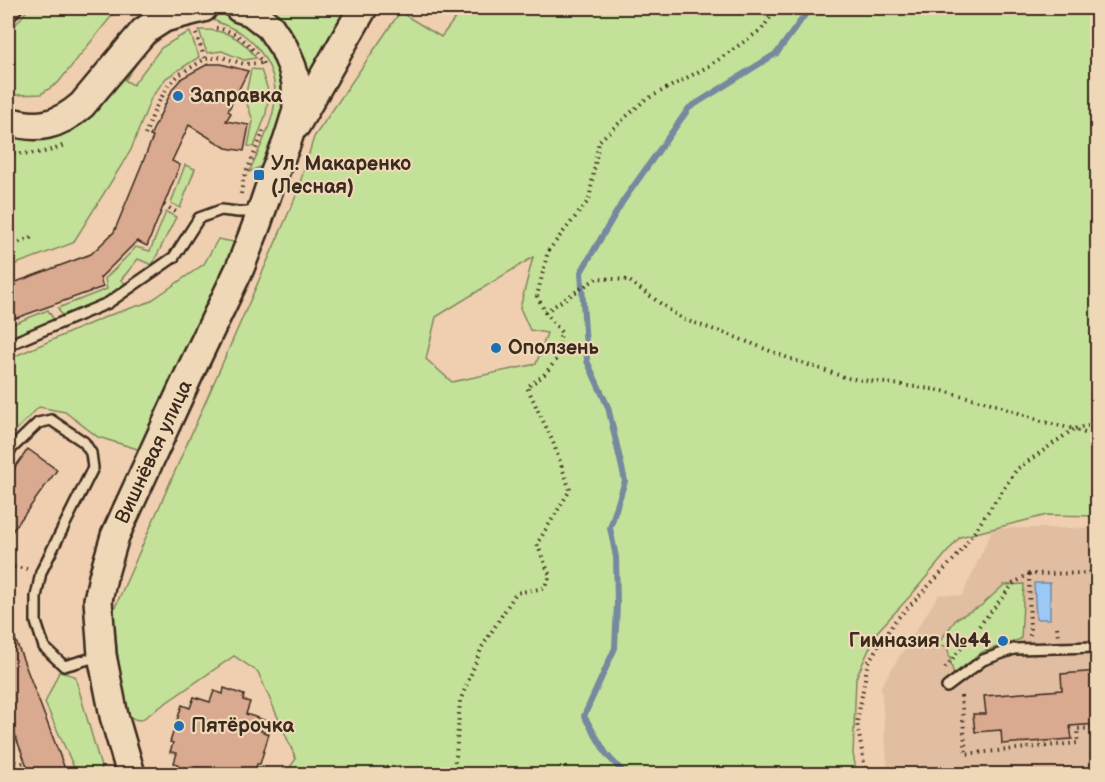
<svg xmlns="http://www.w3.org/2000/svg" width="1105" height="782" viewBox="0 0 1105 782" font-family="'Balsamiq Sans',sans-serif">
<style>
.built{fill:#e1bea1}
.green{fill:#c4e199;stroke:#80865c;stroke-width:1.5;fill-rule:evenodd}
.water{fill:#9bc8f5;stroke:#75899f;stroke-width:1.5}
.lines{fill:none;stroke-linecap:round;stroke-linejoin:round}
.stream{stroke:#75899f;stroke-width:6}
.building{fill:#d9a990;stroke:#3b2a1e;stroke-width:1.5}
.lane-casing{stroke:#3b2a1e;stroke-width:14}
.secondary-casing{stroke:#3b2a1e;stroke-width:32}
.path{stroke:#3b2a1e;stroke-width:4;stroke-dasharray:1.5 4.5;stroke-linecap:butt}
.lane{stroke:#efd8b7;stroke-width:9}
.secondary{stroke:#efd8b7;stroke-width:27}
.poi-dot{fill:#1f6fb2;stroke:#efd8b7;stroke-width:2}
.labels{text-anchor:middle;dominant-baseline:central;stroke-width:4.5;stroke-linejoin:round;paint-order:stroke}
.poi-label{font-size:20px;font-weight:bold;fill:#3b2a1e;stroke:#efd8b7;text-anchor:start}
.street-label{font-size:20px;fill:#3b2a1e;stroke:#efd8b7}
</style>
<rect width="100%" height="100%" fill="#efcfb0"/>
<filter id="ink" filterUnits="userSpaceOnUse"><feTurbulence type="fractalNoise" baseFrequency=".0167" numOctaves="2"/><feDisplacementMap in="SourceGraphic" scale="12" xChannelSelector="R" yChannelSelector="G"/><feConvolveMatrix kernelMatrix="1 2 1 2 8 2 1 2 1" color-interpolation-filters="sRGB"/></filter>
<g filter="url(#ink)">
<!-- built -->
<polygon class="built" points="993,528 1097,528 1097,774 888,774 881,686 939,594 962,596"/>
<!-- green -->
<g class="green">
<polygon points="29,8 118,8 58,83 41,94 16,95 8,93 8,34"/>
<path d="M222,8L252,22L273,43L289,104L267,164L249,172C265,136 289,97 265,59C260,50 253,42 244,35C235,28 221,24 211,19L198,24L195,12Z"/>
<path d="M271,8H355L304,92C304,83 305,72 303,63C300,42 286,22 271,8Z"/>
<path d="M463,8H1097V516L1047,515L960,537L912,594L877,632L856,678L853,754L857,774H285L296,759L258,672L234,656L141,720C130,720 126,713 123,703L113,612L296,196L314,137L400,12L441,37ZM533,257L520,308L530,330L547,333L536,364L452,382L426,359L436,317Z"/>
<polygon points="188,24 164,35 145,52 125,80 133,85 161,48 179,37 190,32 199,57 166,78 151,98 131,150 73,243 8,267 8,131 34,134 148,35"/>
<path d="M199,30C224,29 242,37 256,58L244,60L222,51L207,53Z"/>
<polygon points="251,69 261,70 269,93 266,114 254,147 248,146 253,121 245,98"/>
<polygon points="185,165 195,169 180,208 171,203"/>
<polygon points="166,212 176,217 152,265 138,259 121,280 126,284 103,300 63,318 58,308 107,289 105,279 136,247 150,251"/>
<polygon points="218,239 239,243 141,450 98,437 65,412 39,407 8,438 8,359 110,315 149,302 204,264"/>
<polygon points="48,310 54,320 8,340 8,326"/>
<polygon points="1024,584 1021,639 982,652 954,676 947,646 937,645 957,618 981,606 1004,585"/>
<polygon points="59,672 75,676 103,774 77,774 45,703"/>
</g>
<!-- water -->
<polygon class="water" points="1034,583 1050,583 1050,619 1036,619"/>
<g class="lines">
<!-- stream -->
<polyline class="stream" points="625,774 607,755 584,716 615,648 617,604 616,557 610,528 625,481 608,407 587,361 581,272 623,201 689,108 777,53 810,8"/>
</g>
<!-- building -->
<g class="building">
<polygon points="208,64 221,64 248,71 228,111 231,113 226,121 249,125 244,151 226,148 189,125 172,161 180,165 147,246 137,241 100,278 103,287 8,321 8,285 91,254 114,232 153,137 150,136 173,88 182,78"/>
<polygon points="28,449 57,470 8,537 8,477"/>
<polygon points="8,623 9,623 67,774 30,774 8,717"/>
<polygon points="1098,671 1098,724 1070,726 1072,739 1002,744 1001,730 975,732 973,714 986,714 984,696 1062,690 1061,674"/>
<polygon points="224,688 244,695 243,700 250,702 246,714 264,720 261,731 269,734 260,764 257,764 254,774 175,774 178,764 174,763 177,753 170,752 173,743 170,742 182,705 190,708 194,697 210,702 214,691 223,694"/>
</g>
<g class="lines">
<!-- lane casing -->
<g class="lane-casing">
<g id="lane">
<polyline points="8,19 17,8"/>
<polyline points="8,345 108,303 174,257 199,218 221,210 238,212 257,212"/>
<polyline points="8,452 38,423 51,420 84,442 91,453 93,468 41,572 36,597 36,622 44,647 64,666 100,656"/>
<polyline points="947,687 983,660 1014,649 1098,647"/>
</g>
</g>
<!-- secondary casing -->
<g class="secondary-casing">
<g id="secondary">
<path d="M8,121C38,130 58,126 82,105L144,31L164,18L203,8"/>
<polyline points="296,125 363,8"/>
<polyline points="131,774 114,716 102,655 98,600 103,577 115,536 192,368 240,268 257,224 273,177 287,142 297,110 296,83 292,67 284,48 270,27 251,12 239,8"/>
</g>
</g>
<!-- path -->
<g class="path">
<polyline points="777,8 762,29 711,65 645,100 599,141 589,200 548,251 537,296 545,312 597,278 628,280 682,319 730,335 788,358 847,378 939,390 991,403 1044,422 1074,429 1098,424"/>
<path d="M216,28C238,31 252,46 263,64"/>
<polyline points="196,34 205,59"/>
<polyline points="145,135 155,109 169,84 180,74 205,59 222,57 244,64 262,63"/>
<path d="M8,152C25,155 48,154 64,145"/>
<polyline points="241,194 243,180 265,128"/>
<polyline points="164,205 178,213"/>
<polyline points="8,247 35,236"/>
<polyline points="8,566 27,569"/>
<polyline points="1029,574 1030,637"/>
<polyline points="1057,627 1058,636"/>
<polyline points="945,668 1014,583 1029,574 1098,573"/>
<polyline points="961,696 966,754 1078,743 1077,729 1098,728"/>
<polyline points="8,744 16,765"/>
<polyline points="16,765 25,762"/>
<polyline points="452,774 456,756 460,701 482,647 516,593 544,588 550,576 537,544 570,490 553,442 527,387 543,376 557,359 561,332 545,312"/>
<polyline points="866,774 857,723 868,662 895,621 960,553 1017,469 1074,429 1098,438"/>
</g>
<!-- lane -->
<use href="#lane" class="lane"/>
<!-- secondary -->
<use href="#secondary" class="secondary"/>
</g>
</g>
<!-- markers -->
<g class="poi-dot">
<circle cx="178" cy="96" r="6"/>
<rect x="253" y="169" width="12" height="12" rx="3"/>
<circle cx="496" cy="348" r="6"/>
<circle cx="1003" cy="641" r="6"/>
<circle cx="179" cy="726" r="6"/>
</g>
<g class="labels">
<!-- poi labels -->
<g class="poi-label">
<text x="190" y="96">Заправка</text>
<text x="271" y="164">Ул. Макаренко<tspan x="271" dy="23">(Лесная)</tspan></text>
<text x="508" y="348">Оползень</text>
<text x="991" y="641" text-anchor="end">Гимназия №44</text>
<text x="191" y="726">Пятёрочка</text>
</g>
<!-- street labels -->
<g class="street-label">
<text transform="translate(154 452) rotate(-65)">Вишнёвая улица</text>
</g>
</g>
<!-- margin -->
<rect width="1105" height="782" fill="none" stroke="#efd8b7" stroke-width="30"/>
<rect x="15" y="15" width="1075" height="752" fill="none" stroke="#3b2a1e" stroke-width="2" filter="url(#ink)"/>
</svg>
